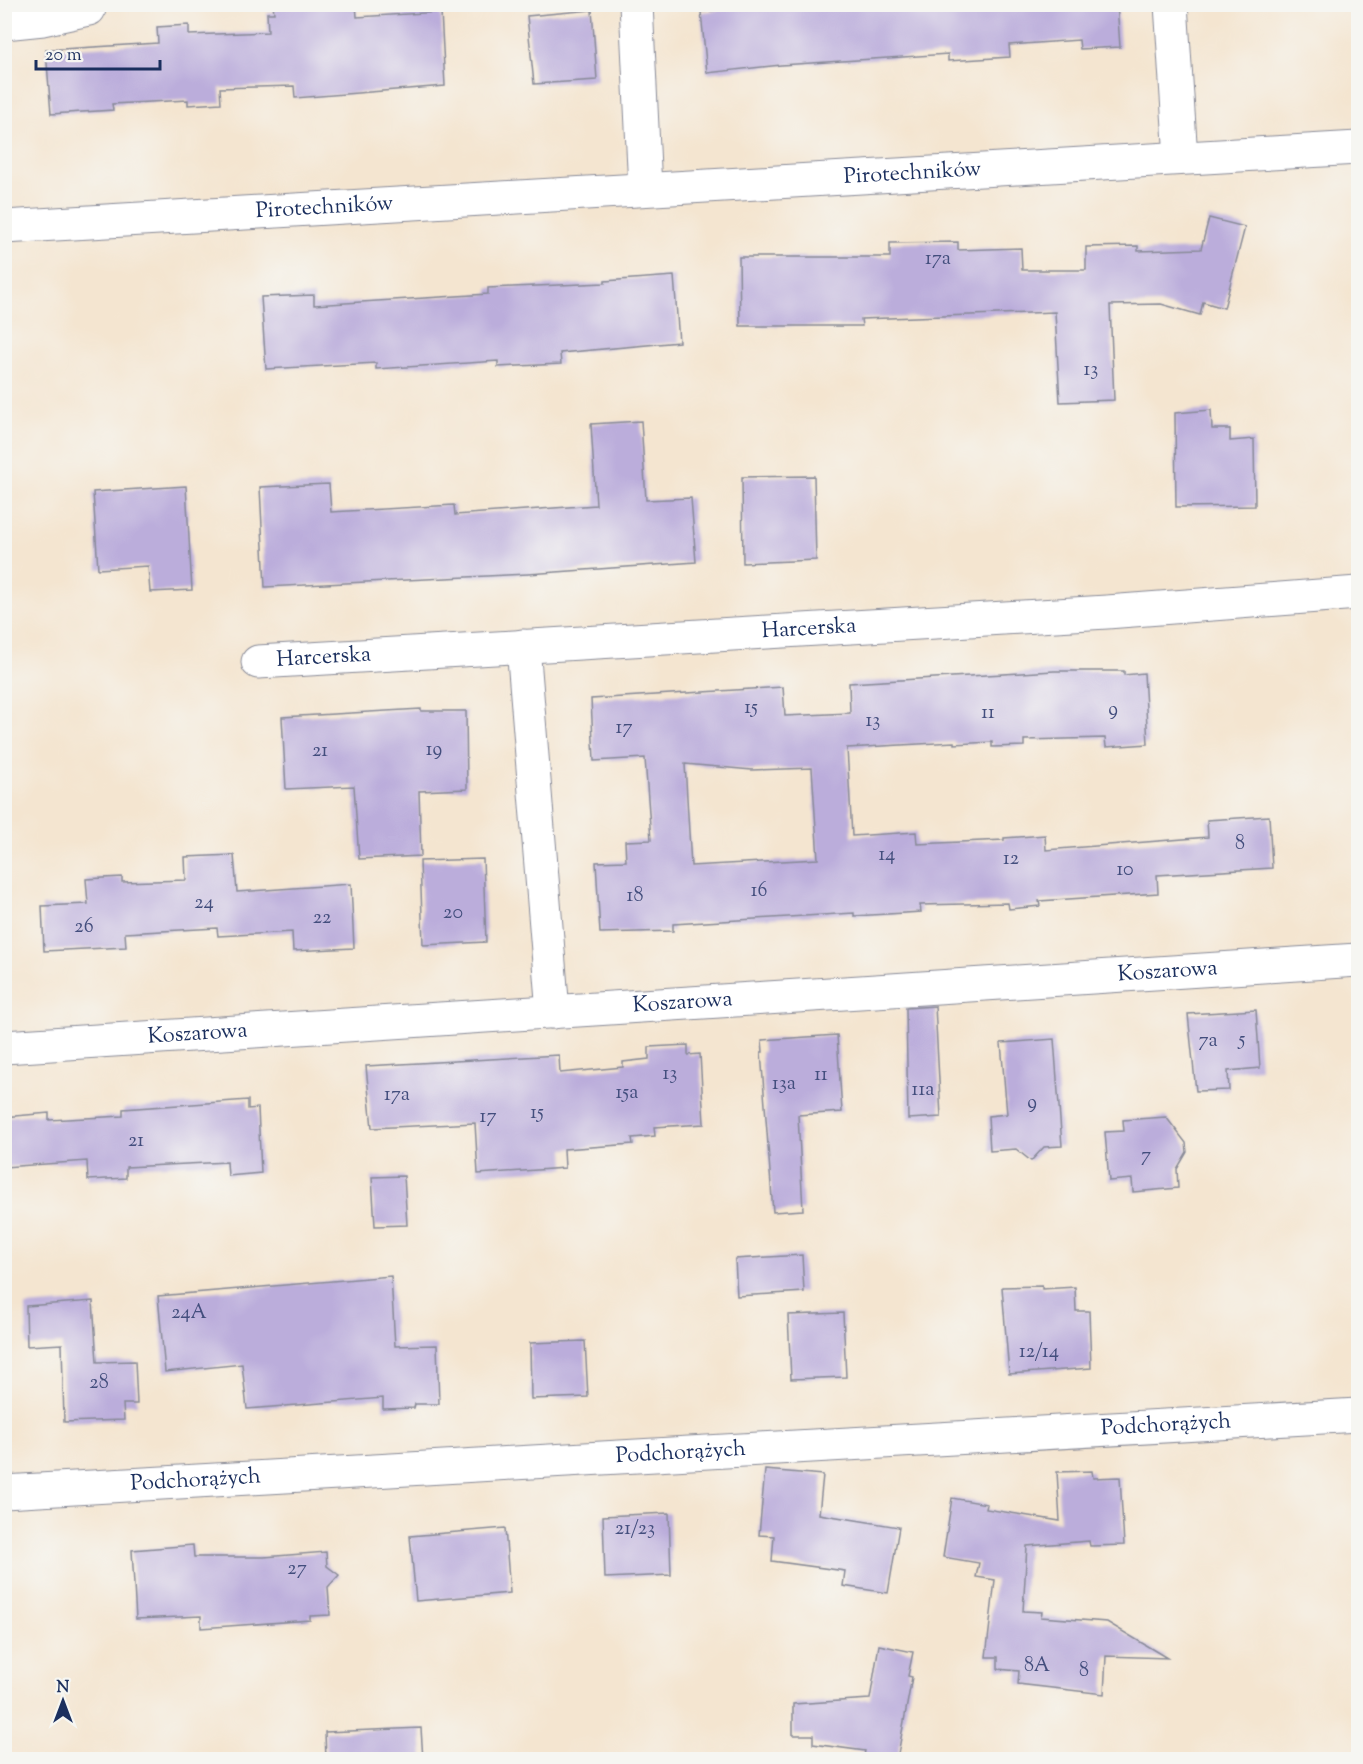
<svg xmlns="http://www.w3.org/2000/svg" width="1363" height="1764" viewBox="0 0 1363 1764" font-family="'Sorts Mill Goudy',serif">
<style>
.building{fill:#bbaddb;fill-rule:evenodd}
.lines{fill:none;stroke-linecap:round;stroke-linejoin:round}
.street-casing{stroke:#888a97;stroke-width:35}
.street{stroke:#fff;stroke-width:33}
.labels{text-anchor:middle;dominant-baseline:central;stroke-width:6;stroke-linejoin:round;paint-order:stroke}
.number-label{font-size:20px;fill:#434e7d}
.street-label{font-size:22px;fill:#1b2f5e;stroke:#f6f6f2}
</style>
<rect width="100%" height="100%" fill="#f6f6f2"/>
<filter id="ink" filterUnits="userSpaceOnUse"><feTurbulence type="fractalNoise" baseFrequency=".0167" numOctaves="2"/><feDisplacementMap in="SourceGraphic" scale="12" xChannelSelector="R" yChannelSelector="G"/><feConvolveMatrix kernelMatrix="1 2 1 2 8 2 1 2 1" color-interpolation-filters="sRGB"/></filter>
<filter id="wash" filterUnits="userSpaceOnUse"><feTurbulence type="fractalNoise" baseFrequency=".008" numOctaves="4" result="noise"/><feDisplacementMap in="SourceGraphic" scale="24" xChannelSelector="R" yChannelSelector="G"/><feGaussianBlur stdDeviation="1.35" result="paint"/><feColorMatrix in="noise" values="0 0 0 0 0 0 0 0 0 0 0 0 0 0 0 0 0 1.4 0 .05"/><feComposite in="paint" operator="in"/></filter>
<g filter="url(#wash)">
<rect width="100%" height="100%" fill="#f4e5d0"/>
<g id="blocks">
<!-- building -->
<g class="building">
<polygon points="273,4 356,4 357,17 441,12 445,86 295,98 294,86 220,88 221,103 188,105 188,100 112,104 113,110 51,114 46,50 158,43 157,27 189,25 189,35 268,32 267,13 274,13"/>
<polygon points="772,4 1117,4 1120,47 1080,49 1079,40 1009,45 1010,57 948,61 948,54 781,65 707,73 701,12"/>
<polygon points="592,10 597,80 534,84 527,16"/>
<polygon points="1209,218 1245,227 1224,308 1203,302 1200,315 1161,304 1110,305 1114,400 1060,402 1055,312 861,319 862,326 740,326 739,257 890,257 890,243 958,242 958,250 1021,248 1022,270 1086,270 1086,247 1138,246 1138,251 1201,249"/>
<polygon points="674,276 679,342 560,353 561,364 498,367 498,361 376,369 376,363 266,369 261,297 314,295 314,305 488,294 488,288 605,283 605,281"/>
<polygon points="1211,410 1212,429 1230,429 1230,441 1254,439 1255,506 1176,507 1175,413"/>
<polygon points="641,421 646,500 691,498 696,562 528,574 265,587 260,487 329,484 331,512 454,505 455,515 596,505 591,424"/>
<polygon points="814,476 816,560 743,563 742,477"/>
<polygon points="186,486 192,590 150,592 148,566 98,569 93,492"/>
<path d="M1054,671H1124V675L1144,673L1148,744L1106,747L1105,738L1024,740V746L992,747V742L954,744V742L847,748L852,836L916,832L917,844L1004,840V838L1045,835L1046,850L1208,837L1207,820L1269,816L1272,868L1157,875L1158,893L1039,901L1040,906L1009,909L1008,903L920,905L921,912L854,916V913L673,924V931L600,933L596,862L626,861L625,841L651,840L645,758L594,761L591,699L783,687L785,716L850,713L849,683ZM685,764L752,770L812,768L818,859L691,866Z"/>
<polygon points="421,709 421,711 466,711 467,789 419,791 421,856 359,859 354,786 286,789 282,717"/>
<polygon points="234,855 237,892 351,884 354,948 293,951 292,932 218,936 217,928 125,933 126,947 44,951 42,906 88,904 86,879 122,877 122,882 186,880 185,857"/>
<polygon points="483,859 486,942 423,945 420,861"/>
<polygon points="935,1006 941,1117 908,1119 906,1008"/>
<polygon points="1256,1010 1260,1068 1228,1071 1229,1090 1196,1091 1188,1014"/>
<polygon points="837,1035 842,1112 798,1115 803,1210 773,1212 761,1052 763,1052 762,1040"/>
<polygon points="1054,1039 1062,1146 1044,1147 1031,1161 1016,1149 990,1151 988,1116 1007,1114 1001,1043"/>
<polygon points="688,1045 688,1055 700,1054 704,1124 654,1127 655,1136 632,1138 633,1144 564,1149 565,1168 478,1174 475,1123 372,1128 366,1066 559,1055 560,1073 623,1067 623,1062 649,1059 649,1047"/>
<polygon points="248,1100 248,1109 258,1108 261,1173 228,1176 227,1162 126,1167 126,1178 88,1180 87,1161 4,1167 4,1117 49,1113 49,1120 123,1116 123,1109"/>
<polygon points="1166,1117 1186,1143 1187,1152 1177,1169 1178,1188 1133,1192 1132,1179 1109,1181 1105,1132 1124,1131 1123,1120"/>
<polygon points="404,1176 407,1225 375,1226 372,1177"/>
<polygon points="802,1255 804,1292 737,1296 735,1259"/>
<polygon points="391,1276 395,1346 437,1345 439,1404 415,1404 414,1408 383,1409 383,1398 247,1409 242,1364 165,1372 158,1296"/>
<polygon points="1042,1286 1042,1289 1075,1287 1076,1311 1089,1311 1091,1368 1009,1374 1002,1287"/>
<polygon points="93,1301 97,1362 135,1361 137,1404 123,1404 124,1420 64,1422 62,1344 27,1346 26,1306"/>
<polygon points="843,1313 846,1377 791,1379 788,1315"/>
<polygon points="585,1341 588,1397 531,1399 530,1343"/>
<polygon points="765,1470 823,1475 819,1514 899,1527 888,1593 843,1586 845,1571 772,1561 774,1536 759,1535"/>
<polygon points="1092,1471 1093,1478 1120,1477 1124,1545 1090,1546 1089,1541 1027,1546 1023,1611 1042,1612 1041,1617 1107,1622 1167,1658 1106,1656 1104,1694 1018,1684 1019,1671 998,1669 998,1657 986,1657 995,1580 976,1577 979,1563 943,1557 952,1498 987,1504 986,1509 1060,1521 1057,1472"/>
<polygon points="669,1513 671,1575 605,1578 603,1516"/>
<polygon points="505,1528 510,1593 416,1601 410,1536"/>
<polygon points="193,1545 194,1557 264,1557 326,1552 327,1566 339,1575 328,1587 330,1615 310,1616 310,1620 201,1628 201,1616 136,1619 132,1550"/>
<polygon points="879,1645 913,1652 908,1676 912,1677 897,1760 863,1760 865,1751 813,1744 813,1735 793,1735 793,1704 870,1699"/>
<polygon points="421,1728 423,1760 326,1760 325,1732"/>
</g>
</g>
</g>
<g filter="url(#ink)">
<use href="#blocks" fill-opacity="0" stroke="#888a97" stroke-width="1.5"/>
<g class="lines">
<!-- street casing -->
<g class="street-casing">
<g id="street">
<polyline points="636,4 645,189"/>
<polyline points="1171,4 1181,158"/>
<polyline points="4,23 43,19 89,9"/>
<path id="s1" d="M4,227L1358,148"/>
<polyline points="523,646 553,1012"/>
<path id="s2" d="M258,662L1107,612L1358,593"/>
<path id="s3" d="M4,1047L1358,960"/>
<path id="s4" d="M4,1492L1358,1415"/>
</g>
</g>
<!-- street -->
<use href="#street" class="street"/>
</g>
</g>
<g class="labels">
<!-- number labels -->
<g class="number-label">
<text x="938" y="259">17a</text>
<text x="1091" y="370">13</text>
<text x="751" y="708">15</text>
<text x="1113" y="710">9</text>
<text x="988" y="713">11</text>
<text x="873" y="721">13</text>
<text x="624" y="728">17</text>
<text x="434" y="750">19</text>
<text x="320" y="751">21</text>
<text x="1240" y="844">8</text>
<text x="887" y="855">14</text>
<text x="1011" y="859">12</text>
<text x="1125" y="870">10</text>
<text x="759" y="891">16</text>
<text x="635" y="896">18</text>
<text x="204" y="903">24</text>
<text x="453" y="913">20</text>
<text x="322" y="918">22</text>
<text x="84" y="927">26</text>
<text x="1242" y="1040">5</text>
<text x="1208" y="1041">7a</text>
<text x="670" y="1074">13</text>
<text x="821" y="1075">11</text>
<text x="784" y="1084">13a</text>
<text x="923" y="1090">11a</text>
<text x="627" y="1093">15a</text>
<text x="397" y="1095">17a</text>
<text x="1032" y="1103">9</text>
<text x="537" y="1113">15</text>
<text x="488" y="1117">17</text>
<text x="136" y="1141">21</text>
<text x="1146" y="1156">7</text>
<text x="189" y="1313">24A</text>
<text x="1039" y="1352">12/14</text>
<text x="99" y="1383">28</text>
<text x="635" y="1529">21/23</text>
<text x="297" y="1569">27</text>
<text x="1037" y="1666">8A</text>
<text x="1084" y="1671">8</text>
</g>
<!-- street labels -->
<g class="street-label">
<text stroke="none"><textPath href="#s1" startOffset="910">Pirotechników</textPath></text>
<text stroke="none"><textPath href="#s1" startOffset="321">Pirotechników</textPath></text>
<text stroke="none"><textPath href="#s2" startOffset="552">Harcerska</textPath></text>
<text stroke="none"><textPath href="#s2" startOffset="66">Harcerska</textPath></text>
<text stroke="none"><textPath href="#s3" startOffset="1166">Koszarowa</textPath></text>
<text stroke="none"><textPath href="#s3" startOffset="680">Koszarowa</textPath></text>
<text stroke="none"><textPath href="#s3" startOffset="194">Koszarowa</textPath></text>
<text stroke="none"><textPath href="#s4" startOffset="1164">Podchorążych</textPath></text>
<text stroke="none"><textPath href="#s4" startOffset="678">Podchorążych</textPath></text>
<text stroke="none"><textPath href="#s4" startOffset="192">Podchorążych</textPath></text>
</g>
</g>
<!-- margin -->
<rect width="1363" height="1764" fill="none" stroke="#f6f6f2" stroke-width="24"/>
<!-- north arrow -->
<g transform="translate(63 1701)" stroke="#f6f6f2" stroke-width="4.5" paint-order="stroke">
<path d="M0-4.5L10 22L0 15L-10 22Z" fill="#1b2f5e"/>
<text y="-9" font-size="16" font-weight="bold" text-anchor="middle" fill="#1b2f5e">N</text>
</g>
<!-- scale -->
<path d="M36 60v9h124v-9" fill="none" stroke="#1b2f5e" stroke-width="3"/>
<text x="45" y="60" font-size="18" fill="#1b2f5e" stroke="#f6f6f2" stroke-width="4.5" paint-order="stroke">20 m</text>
</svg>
